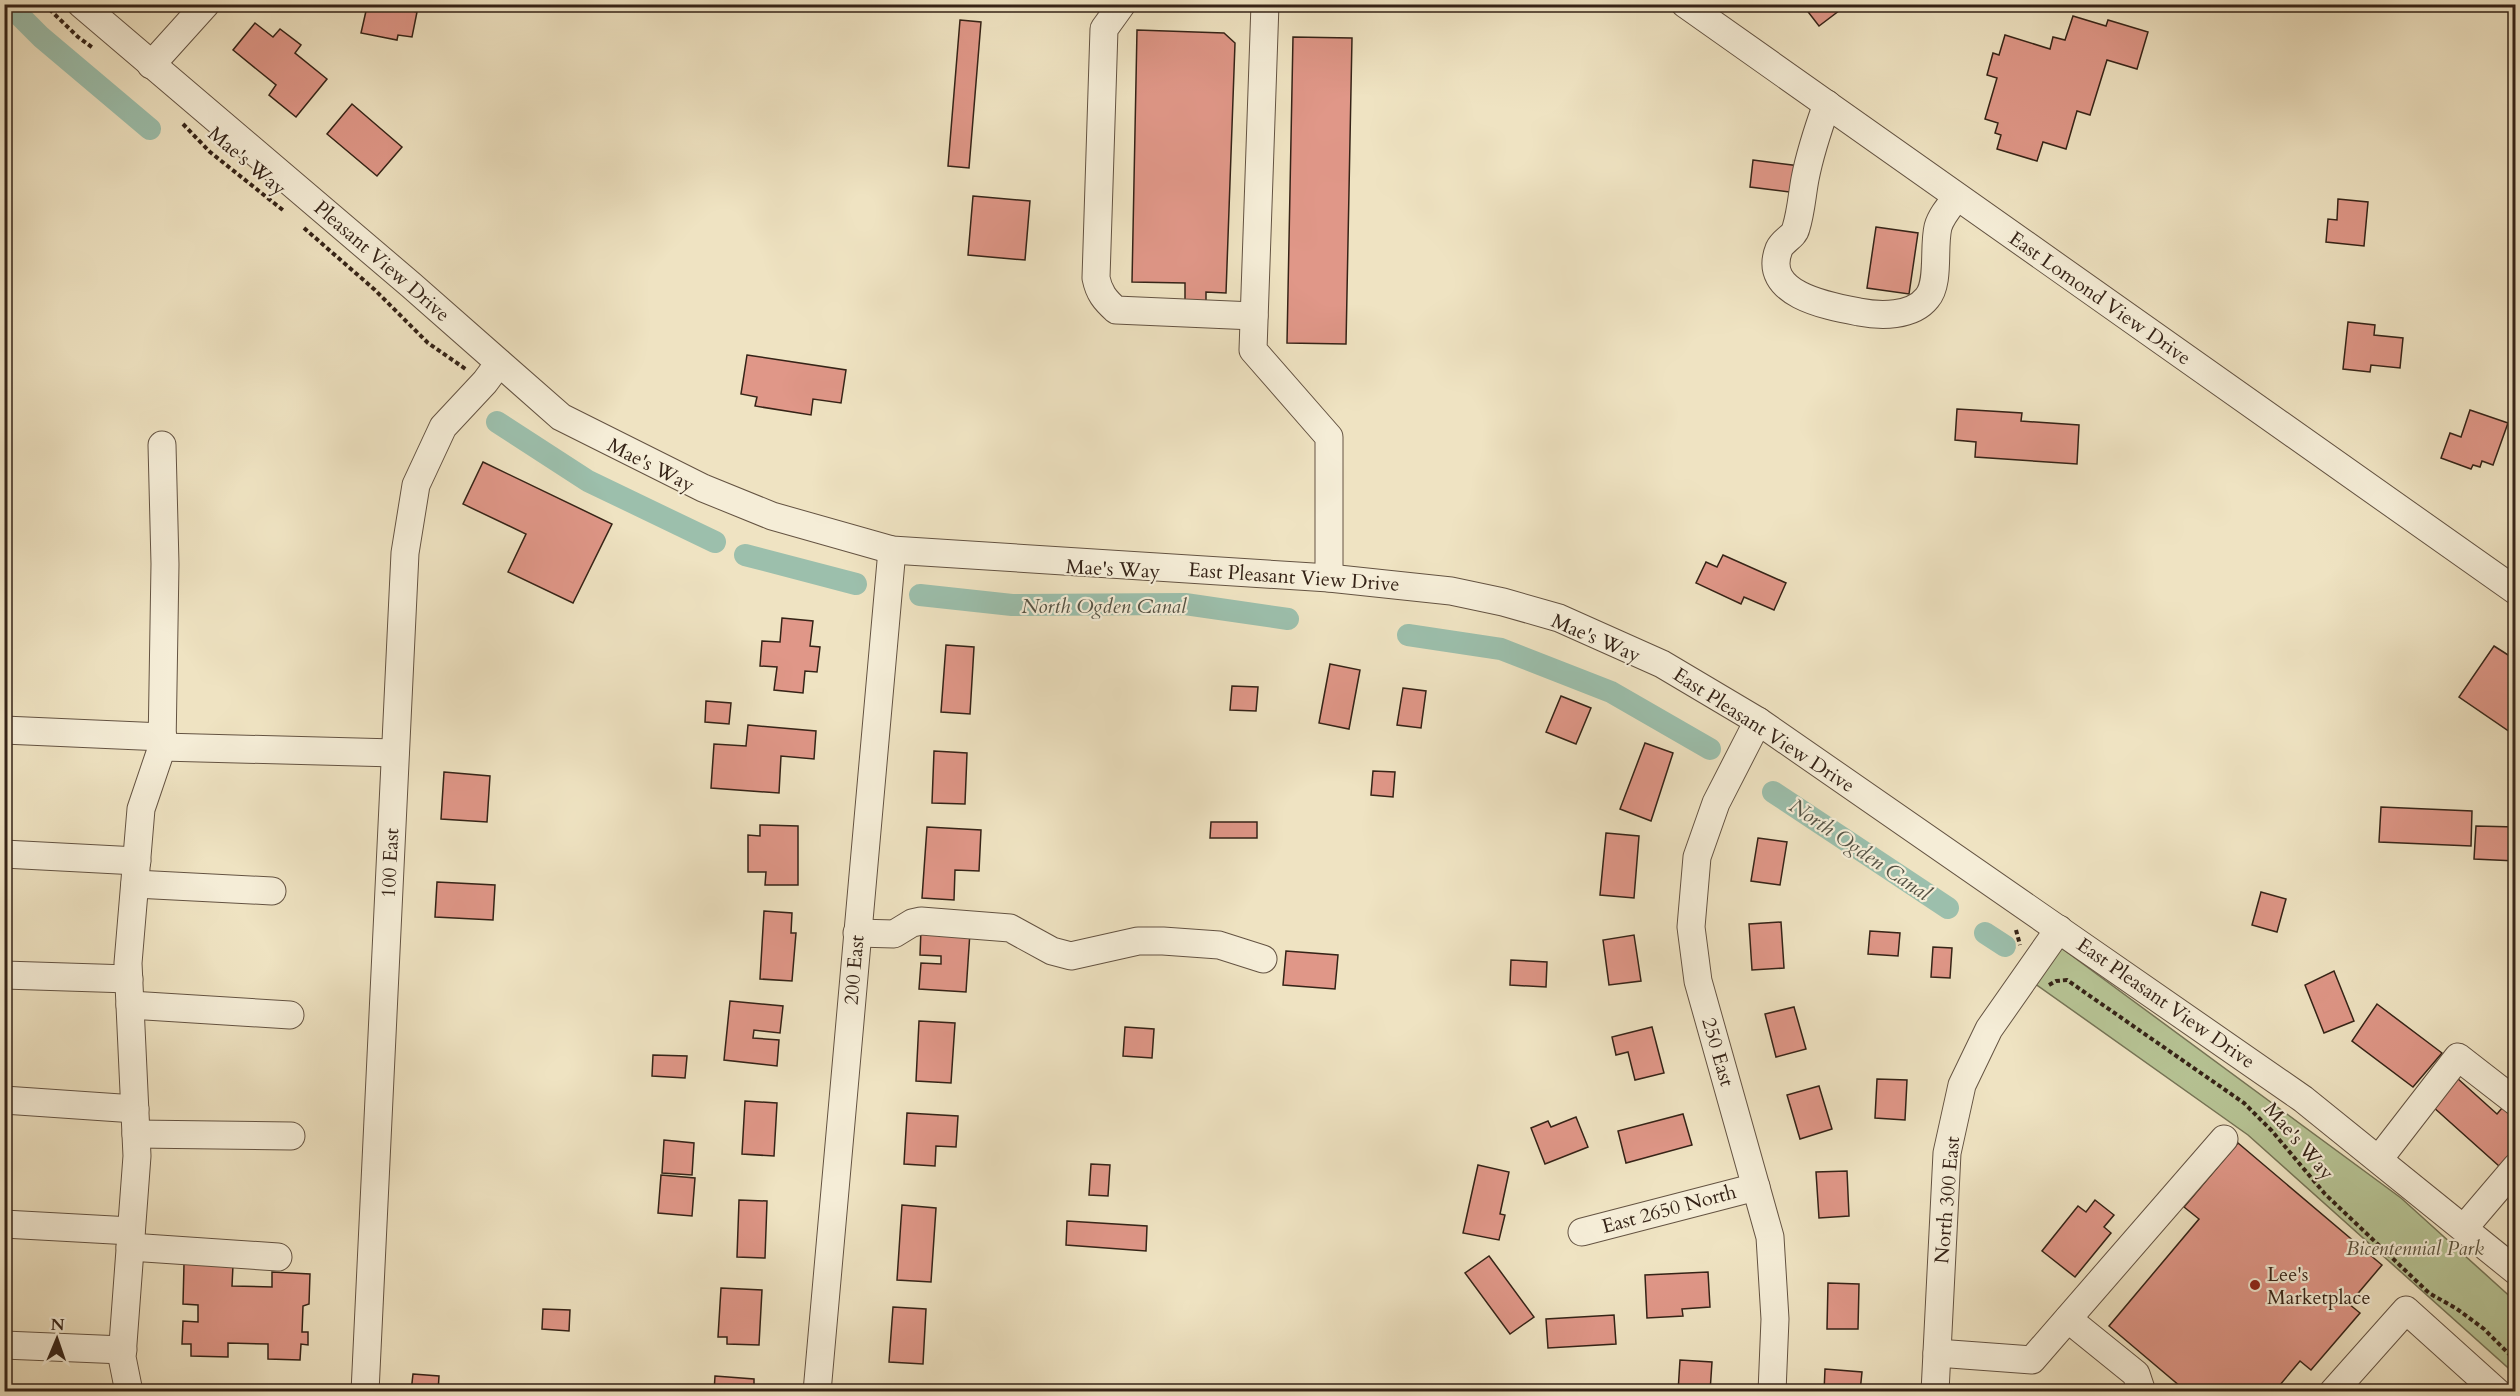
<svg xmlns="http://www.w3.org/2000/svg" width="2520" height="1396" viewBox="0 0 2520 1396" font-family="Cardo,serif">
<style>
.green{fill:#b7c495;stroke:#767456;stroke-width:1.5}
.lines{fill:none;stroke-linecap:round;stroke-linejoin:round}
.canal{stroke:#9cbfac;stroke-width:22}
.building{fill:#e09788;stroke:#352317;stroke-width:1.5}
.minor-casing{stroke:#645342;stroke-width:29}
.path{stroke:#352317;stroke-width:4;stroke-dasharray:4.5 3;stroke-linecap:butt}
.minor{stroke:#f5edd7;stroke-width:27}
.poi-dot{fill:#8f2418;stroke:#f5edd7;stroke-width:2}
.labels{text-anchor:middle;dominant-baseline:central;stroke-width:4.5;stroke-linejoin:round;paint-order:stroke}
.street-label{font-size:20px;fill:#352317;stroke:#f5edd7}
.park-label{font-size:20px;font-style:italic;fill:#5c533d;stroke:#f5edd7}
.poi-label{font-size:20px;fill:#352317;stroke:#f5edd7;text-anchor:start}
.water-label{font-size:21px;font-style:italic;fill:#545244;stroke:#f5edd7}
</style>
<rect width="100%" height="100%" fill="#efe3c2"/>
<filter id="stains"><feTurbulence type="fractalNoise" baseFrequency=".00333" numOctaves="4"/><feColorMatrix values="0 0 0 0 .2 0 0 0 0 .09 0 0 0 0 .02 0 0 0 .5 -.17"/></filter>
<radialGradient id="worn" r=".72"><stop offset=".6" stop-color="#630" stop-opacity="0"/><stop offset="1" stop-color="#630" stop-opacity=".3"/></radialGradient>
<!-- green -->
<polygon class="green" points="2060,947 2401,1198 2515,1301 2515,1374 2248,1135 2034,983"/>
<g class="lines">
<!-- canal -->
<g class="canal">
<polyline points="8,4 41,37 150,129"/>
<polyline points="497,422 588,481 715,542"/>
<polyline points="745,555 856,584"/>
<polyline points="920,595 1012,605 1185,604 1288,619"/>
<polyline points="1408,635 1501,649 1611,692 1710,749"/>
<polyline points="1773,792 1948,908"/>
<polyline points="1985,933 2005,946"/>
</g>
</g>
<!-- building -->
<g class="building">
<polygon points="362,4 404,4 403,9 417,12 412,37 398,35 397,40 361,33 366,11 361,10"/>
<polygon points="1802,4 1848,4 1819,26"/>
<polygon points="2073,16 2106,26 2108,20 2148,32 2137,69 2107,60 2090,115 2077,111 2066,149 2043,142 2037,161 1997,149 2001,135 1995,133 1998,123 1985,119 1997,78 1987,75 1993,53 1999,55 2005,35 2050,49 2053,37 2065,40"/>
<polygon points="960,20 981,22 969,168 948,166"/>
<polygon points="255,23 273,37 280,29 301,45 295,53 327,79 296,117 269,95 276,85 233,50"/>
<polygon points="1137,30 1224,33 1235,43 1226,293 1206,292 1206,302 1185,300 1185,283 1132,282"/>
<polygon points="1293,37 1352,38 1346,344 1287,343"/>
<polygon points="352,104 402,147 377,176 327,134"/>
<polygon points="1753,160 1800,166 1797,193 1750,187"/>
<polygon points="973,196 1030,201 1025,260 968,255"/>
<polygon points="2338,199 2368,202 2364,246 2326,242 2328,219 2337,220"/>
<polygon points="1876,227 1918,233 1909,294 1867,288"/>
<polygon points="2348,322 2375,325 2374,335 2403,338 2400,368 2371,365 2370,372 2343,369"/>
<polygon points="747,355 846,370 841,403 813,399 811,415 755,406 757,397 741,394"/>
<polygon points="1957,409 2022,413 2021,421 2079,425 2077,464 1975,457 1976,442 1955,440"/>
<polygon points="2470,410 2508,423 2493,465 2482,461 2480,467 2473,465 2471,469 2441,458 2450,433 2461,437"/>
<polygon points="483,462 612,524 573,603 508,572 526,534 463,504"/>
<polygon points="1723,555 1786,583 1774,610 1744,597 1741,604 1696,583 1706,562 1717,567"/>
<polygon points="782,618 813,621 810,646 820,647 817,672 805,671 803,693 774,690 777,667 760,666 762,641 780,642"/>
<polygon points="946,645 974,647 970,714 941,712"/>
<polygon points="2494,646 2516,660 2516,736 2459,697"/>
<polygon points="1330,664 1360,670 1349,729 1319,723"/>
<polygon points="1232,686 1258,687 1256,711 1230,710"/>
<polygon points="1403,688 1426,691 1421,728 1397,725"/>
<polygon points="1561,696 1591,708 1576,744 1546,732"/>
<polygon points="706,701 731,703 729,724 705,722"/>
<polygon points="748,725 816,731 814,759 781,756 779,793 711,788 714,744 746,746"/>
<polygon points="1645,743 1673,753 1651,821 1620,809"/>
<polygon points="934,751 967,753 965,804 932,803"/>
<polygon points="1373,771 1395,772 1393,797 1371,795"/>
<polygon points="444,772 490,776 487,822 441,819"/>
<polygon points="2381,807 2472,811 2471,846 2379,842"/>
<polygon points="1211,822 1257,822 1257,838 1210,838"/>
<polygon points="760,825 798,826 798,885 765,885 766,872 748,872 748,835 760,836"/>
<polygon points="2476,826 2516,827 2516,861 2474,859"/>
<polygon points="927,827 981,830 979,871 955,870 954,900 922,898"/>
<polygon points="1606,833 1639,836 1634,898 1600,895"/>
<polygon points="1758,838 1787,842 1780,885 1751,881"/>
<polygon points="437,882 495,885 493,920 435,917"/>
<polygon points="2261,892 2286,899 2277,932 2252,925"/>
<polygon points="764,911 792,913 791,933 796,933 792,981 760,979"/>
<polygon points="1781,922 1784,968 1752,970 1749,924"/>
<polygon points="921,929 970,932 966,992 919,989 921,963 941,964 941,956 920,955"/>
<polygon points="1870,931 1900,933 1898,956 1868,954"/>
<polygon points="1634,935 1641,981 1609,985 1603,940"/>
<polygon points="1933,947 1952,948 1950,978 1931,977"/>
<polygon points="1286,951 1338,955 1335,989 1283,985"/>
<polygon points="1511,960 1547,962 1546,987 1510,985"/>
<polygon points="2334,971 2354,1021 2324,1033 2305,985"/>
<polygon points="730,1001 783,1006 780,1033 754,1030 753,1038 779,1040 777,1066 724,1060"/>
<polygon points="2377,1004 2442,1053 2413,1087 2352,1041"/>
<polygon points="1794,1007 1806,1049 1776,1057 1765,1014"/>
<polygon points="919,1021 955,1023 951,1083 916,1081"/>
<polygon points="1125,1027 1154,1029 1152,1058 1123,1056"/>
<polygon points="1652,1027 1664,1073 1635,1080 1628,1052 1616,1055 1612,1037"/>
<polygon points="653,1055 687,1056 685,1078 652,1076"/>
<polygon points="2457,1078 2497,1114 2508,1101 2516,1108 2516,1148 2499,1166 2432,1106"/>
<polygon points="1877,1079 1907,1080 1905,1120 1875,1118"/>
<polygon points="1819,1086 1832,1129 1800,1139 1787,1095"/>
<polygon points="745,1101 777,1103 774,1156 742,1154"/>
<polygon points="907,1113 958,1116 956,1147 936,1146 935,1166 904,1164"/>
<polygon points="1683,1114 1692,1145 1626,1163 1618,1131"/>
<polygon points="1576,1117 1588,1147 1545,1164 1531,1128 1548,1121 1551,1127"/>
<polygon points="664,1140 694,1143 692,1175 662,1173"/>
<polygon points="2238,1143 2382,1265 2349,1304 2360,1313 2311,1370 2300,1361 2274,1392 2187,1392 2109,1326 2199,1219 2184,1207"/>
<polygon points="1091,1164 1110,1165 1108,1196 1089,1195"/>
<polygon points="1478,1165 1509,1172 1500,1214 1505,1215 1499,1240 1463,1233"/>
<polygon points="1847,1171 1849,1216 1819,1218 1816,1172"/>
<polygon points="661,1175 695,1178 692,1216 658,1213"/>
<polygon points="739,1200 767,1201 765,1258 737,1257"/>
<polygon points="2095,1200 2114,1215 2104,1227 2111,1233 2075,1277 2042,1251 2078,1206 2086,1212"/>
<polygon points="902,1205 936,1208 931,1282 897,1280"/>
<polygon points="1067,1221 1147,1226 1146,1251 1066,1245"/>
<polygon points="1489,1256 1534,1317 1510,1334 1465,1273"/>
<polygon points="184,1264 233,1265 232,1286 272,1287 272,1272 310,1274 309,1304 303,1306 302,1332 308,1332 308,1345 301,1344 300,1360 268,1359 268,1344 228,1343 228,1357 191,1356 191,1344 182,1344 183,1321 198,1322 198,1305 183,1304"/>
<polygon points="1708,1272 1710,1307 1682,1309 1683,1316 1647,1318 1645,1275"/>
<polygon points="1828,1283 1859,1284 1858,1329 1827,1329"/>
<polygon points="721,1288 762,1290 759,1345 727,1344 727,1337 718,1337"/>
<polygon points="893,1307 926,1309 923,1364 889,1362"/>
<polygon points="543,1309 570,1310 569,1331 542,1329"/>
<polygon points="1614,1315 1616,1344 1548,1348 1546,1319"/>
<polygon points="1680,1360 1712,1362 1710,1392 1678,1392"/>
<polygon points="1825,1369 1862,1372 1860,1392 1824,1392"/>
<polygon points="413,1374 439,1376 438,1392 411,1392"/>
<polygon points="715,1376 754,1379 754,1392 714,1392"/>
</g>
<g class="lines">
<!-- minor casing -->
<g class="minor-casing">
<g id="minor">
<polyline points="81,4 411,285 561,417 703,488 772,516 892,550 1329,578 1451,591 1503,602 1559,618 1662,664 1758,721 2303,1099 2516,1271"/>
<path d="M1122,4L1104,29L1096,278C1099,293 1105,300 1116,310L1254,316"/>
<polyline points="1265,4 1253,350 1329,437 1329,578"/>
<polyline points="1685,4 2516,591"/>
<polyline points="151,65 206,4"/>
<path d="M1827,104C1818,129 1810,153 1805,179C1802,195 1801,212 1796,228C1794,237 1783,240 1779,249C1761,294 1827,306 1859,312C1880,316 1912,317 1927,298C1940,283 1933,248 1938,227C1941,216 1950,206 1957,197"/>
<polyline points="1758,721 1716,803 1697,857 1691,927 1698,981 1770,1237 1775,1319 1772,1392"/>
<polyline points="4,730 163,737"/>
<polyline points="162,747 395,753"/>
<polyline points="4,854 137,861"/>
<polyline points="135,884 272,891"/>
<polyline points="857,933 894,934 912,923 921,921 1010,928 1052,951 1071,956 1138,941 1163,941 1219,945 1263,959"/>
<polyline points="4,975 129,979"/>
<polyline points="130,1005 290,1015"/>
<polyline points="4,1100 135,1109"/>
<polyline points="136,1134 291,1136"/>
<polyline points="2379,1159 2458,1057 2516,1102"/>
<polyline points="4,1224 131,1231"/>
<polyline points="2464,1228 2516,1167"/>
<polyline points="1582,1232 1756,1187"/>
<polyline points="130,1247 278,1257"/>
<polyline points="2068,1319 2136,1374 2142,1392"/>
<polyline points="4,1345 123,1350"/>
<polyline points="1937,1353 2032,1360 2224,1139"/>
<polyline points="129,1392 122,1357 137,1156 128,963 141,809 162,747 165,564 162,445"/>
<polyline points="365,1392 405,553 416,485 443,427 485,382 499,363"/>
<polyline points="817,1392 892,550"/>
<polyline points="1935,1392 1947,1153 1962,1085 1989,1029 2059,929"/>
<polyline points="2333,1392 2406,1310 2497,1392"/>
</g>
</g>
<!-- path -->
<g class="path">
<polyline points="44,4 78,37 93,48"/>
<polyline points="183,124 210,152 284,211"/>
<polyline points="304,228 375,290 428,343 467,370"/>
<polyline points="2016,930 2020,945"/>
<polyline points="2049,985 2056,981 2067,980 2244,1103 2272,1131 2325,1194 2429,1293 2457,1309 2484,1329 2516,1361"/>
</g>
<!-- minor -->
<use href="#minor" class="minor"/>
</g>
<!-- markers -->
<circle class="poi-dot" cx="2255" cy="1285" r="6"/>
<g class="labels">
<!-- street labels -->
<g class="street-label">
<text transform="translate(247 161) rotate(40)">Mae's Way</text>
<text transform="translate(382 261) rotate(41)">Pleasant View Drive</text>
<text transform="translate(2100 298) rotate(35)">East Lomond View Drive</text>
<text transform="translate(651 465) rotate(27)">Mae's Way</text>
<text transform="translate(1113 569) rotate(3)">Mae's Way</text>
<text transform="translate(1294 577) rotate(4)">East Pleasant View Drive</text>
<text transform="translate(1596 638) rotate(23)">Mae's Way</text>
<text transform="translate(1764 730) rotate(33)">East Pleasant View Drive</text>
<text transform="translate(390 863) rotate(-87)">100 East</text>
<text transform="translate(854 970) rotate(-85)">200 East</text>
<text transform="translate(2166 1003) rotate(35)">East Pleasant View Drive</text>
<text transform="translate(1718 1052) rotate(74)">250 East</text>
<text transform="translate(2299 1141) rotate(49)">Mae's Way</text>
<text transform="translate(1947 1200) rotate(-85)">North 300 East</text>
<text transform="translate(1669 1209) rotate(-15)">East 2650 North</text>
</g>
<!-- park labels -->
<g class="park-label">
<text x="2415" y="1248">Bicentennial Park</text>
</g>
<!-- poi labels -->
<g class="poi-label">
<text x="2267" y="1274">Lee's<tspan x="2267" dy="23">Marketplace</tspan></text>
</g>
<!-- water labels -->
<g class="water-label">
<text x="1104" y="606">North Ogden Canal</text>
<text transform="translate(1860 850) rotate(34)">North Ogden Canal</text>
</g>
</g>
<!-- margin -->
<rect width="2520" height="1396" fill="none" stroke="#efe3c2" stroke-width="24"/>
<rect x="6" y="6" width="2508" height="1384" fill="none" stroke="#352317" stroke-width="3"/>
<rect x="12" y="12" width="2496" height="1372" fill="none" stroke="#352317" stroke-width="1.5"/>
<!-- north arrow -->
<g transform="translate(57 1339) rotate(2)" stroke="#f5edd7" stroke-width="4.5" paint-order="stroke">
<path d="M0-4.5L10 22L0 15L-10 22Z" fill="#352317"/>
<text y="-9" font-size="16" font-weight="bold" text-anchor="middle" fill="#352317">N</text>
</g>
<rect width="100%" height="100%" filter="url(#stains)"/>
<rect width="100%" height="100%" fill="url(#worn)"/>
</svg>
